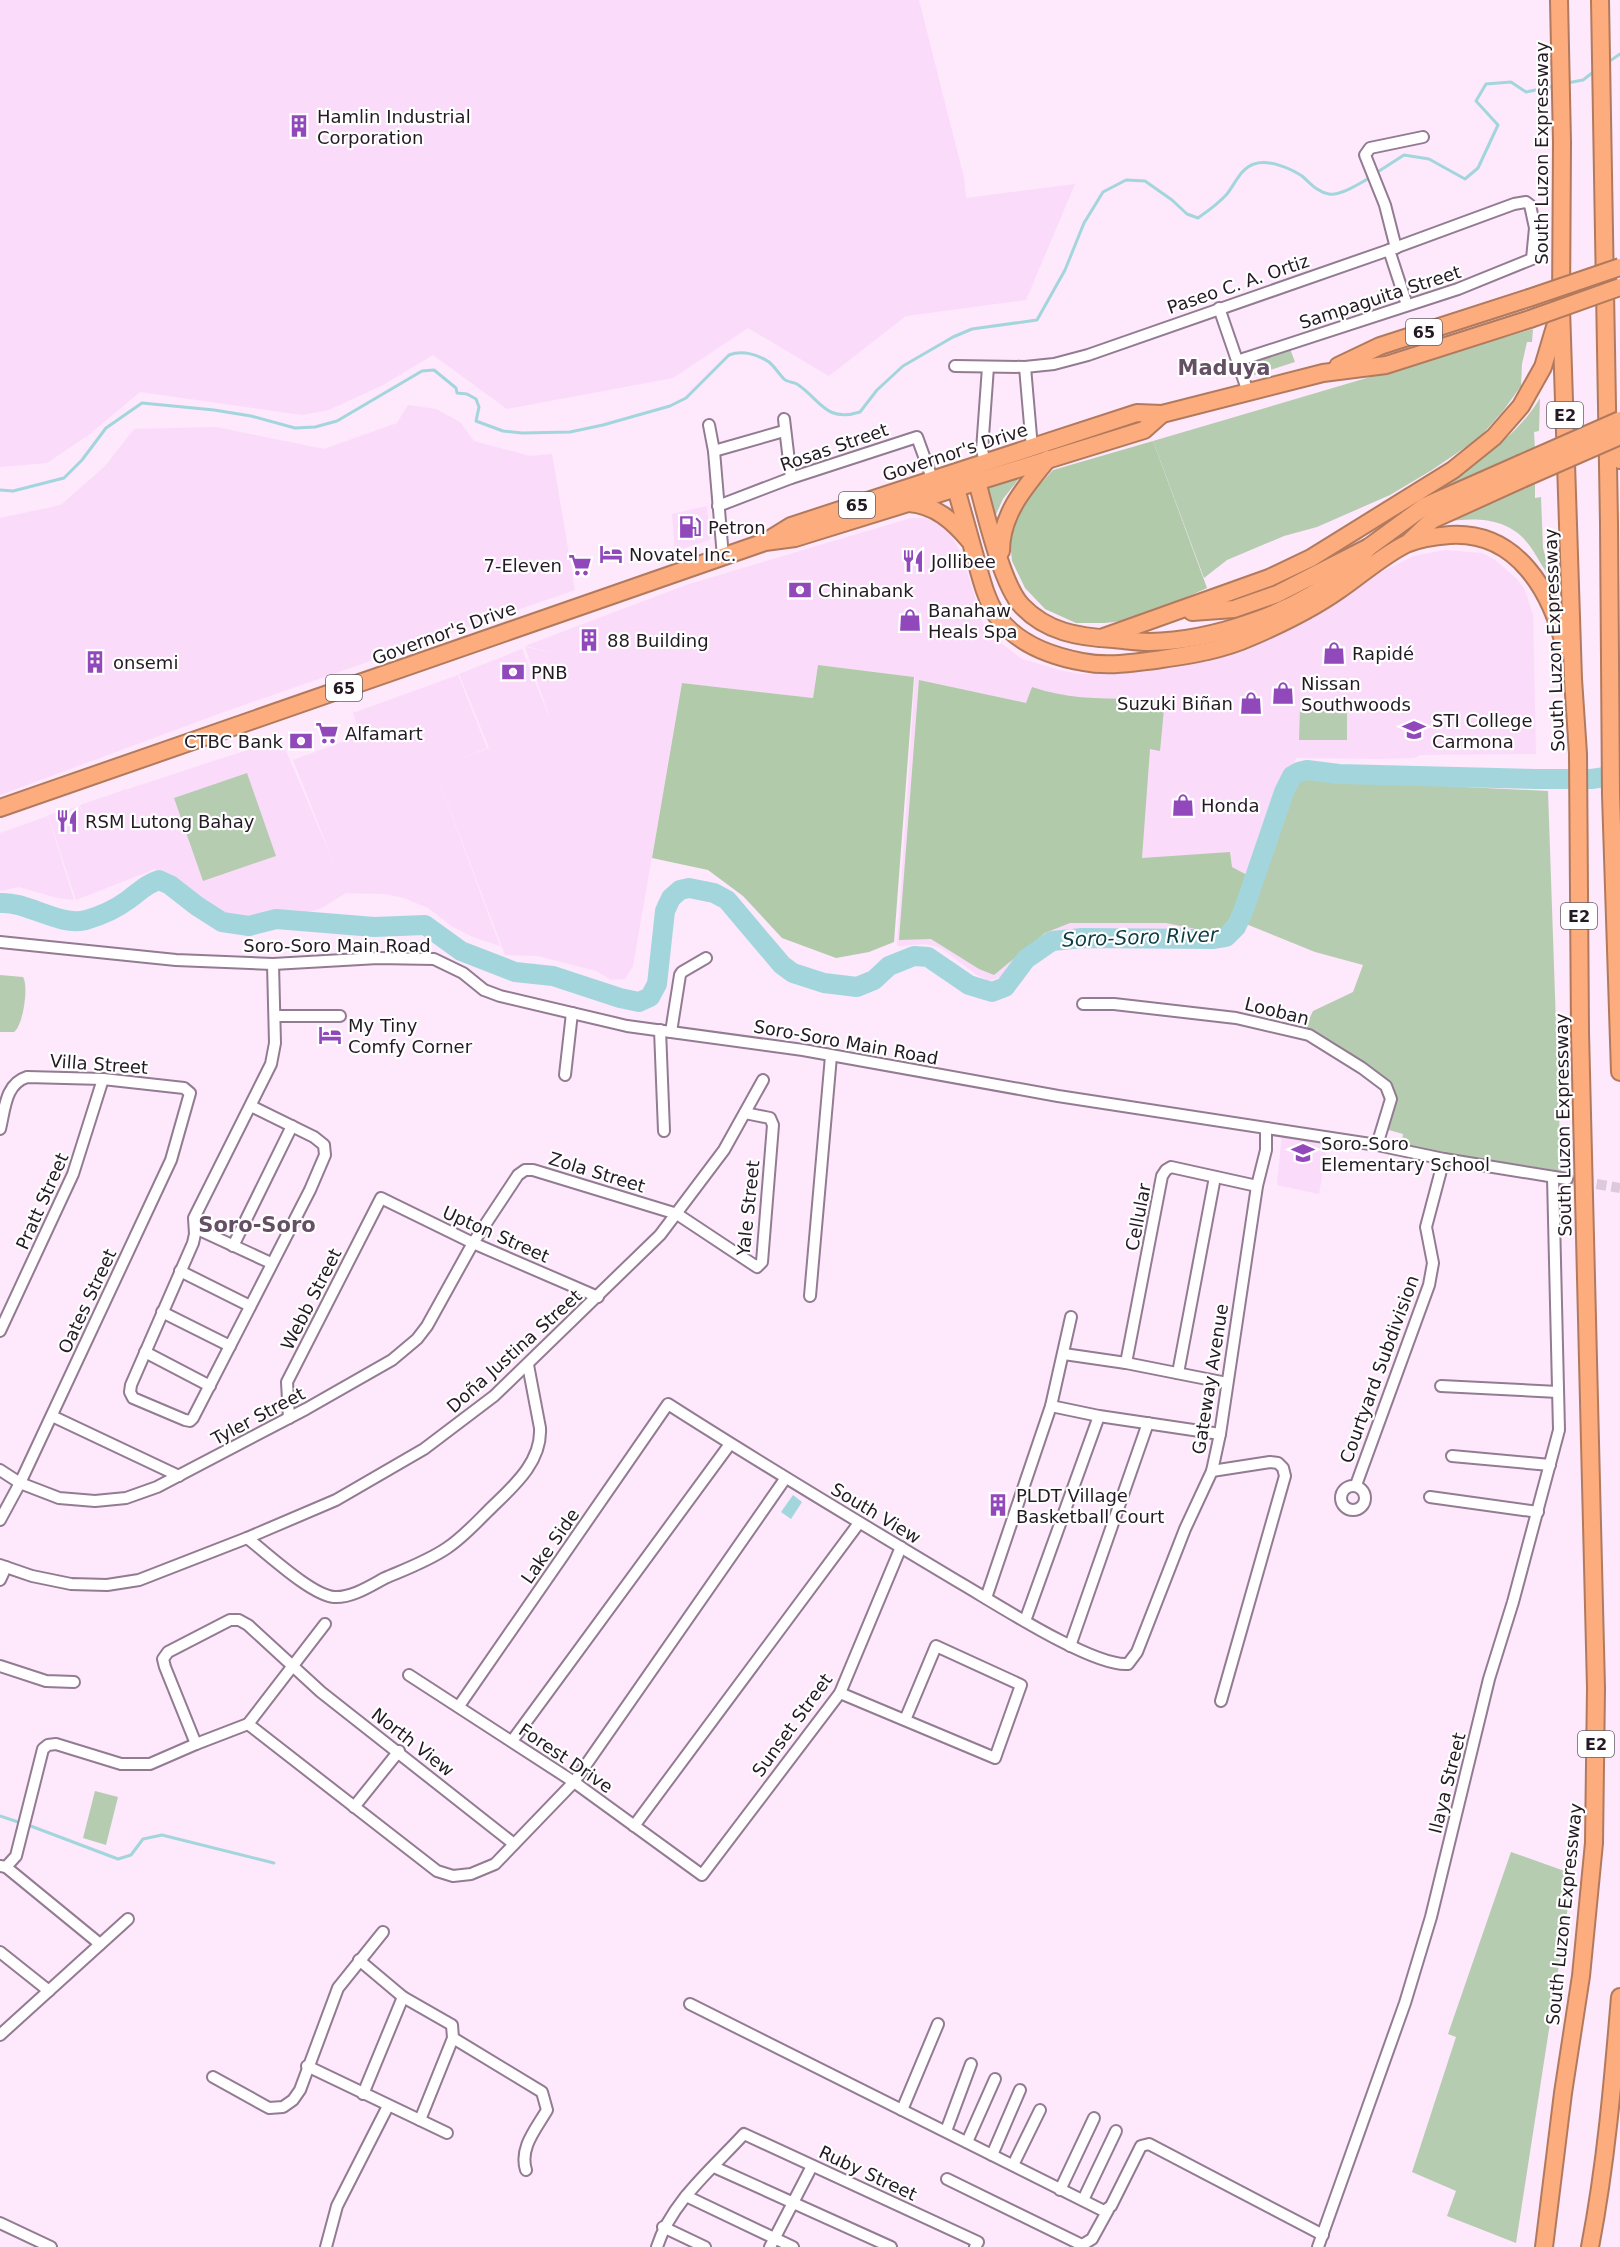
<svg xmlns="http://www.w3.org/2000/svg" width="1620" height="2247" viewBox="0 0 1620 2247" font-family="'DejaVu Sans',sans-serif">
<style>
.built{fill:#fbdbfa}
.green{fill:#b6ccb0}
.forest{fill:#b1caaa}
.water{fill:#a3d6dc}
.lines{fill:none;stroke-linecap:round;stroke-linejoin:round}
.stream{stroke:#a3d6dc;stroke-width:3}
.river{stroke:#a3d6dc;stroke-width:20}
.minor-tunnel{stroke:#dcc9db;stroke-width:10;stroke-dasharray:10 5;stroke-linecap:butt}
.minor-casing{stroke:#937b92;stroke-width:14}
.highway-casing{stroke:#b17a5e;stroke-width:20}
.minor{stroke:#fff;stroke-width:10}
.highway{stroke:#fdad7d;stroke-width:16}
.highway-bridge-casing{stroke:#b17a5e;stroke-width:20;stroke-linecap:butt}
.highway-bridge{stroke:#fdad7d;stroke-width:16}
.labels{text-anchor:middle;dominant-baseline:central;stroke-width:4.5;stroke-linejoin:round;paint-order:stroke}
.shield{fill:#fff;stroke:#655f65;stroke-width:1.5}
.shield-label{font-size:16px;font-weight:bold;fill:#231a23}
.poi-label{font-size:18px;fill:#231a23;stroke:#fff;text-anchor:start}
.street-label{font-size:18px;fill:#231a23;stroke:#fff}
.water-label{font-size:20px;font-style:italic;fill:#0d3d42;stroke:#fff}
.quarter-label{font-size:21px;font-weight:bold;fill:#654f65;stroke:#fff}
</style>
<rect width="100%" height="100%" fill="#fde8fc"/>
<!-- built -->
<g class="built">
<polygon points="0,0 919,0 964,178 966,198 1075,184 1026,300 906,316 829,376 748,328 673,378 507,409 433,355 383,385 329,410 302,415 140,392 90,434 47,463 0,467"/>
<polygon points="408,405 436,409 460,422 474,441 530,456 552,454 575,590 221,713 0,795 0,518 61,505 105,466 134,429 216,427 324,449 397,423"/>
<polygon points="707,506 710,540 675,551 672,514"/>
<polygon points="911,518 925,518 948,529 962,555 983,623 996,639 1022,659 1060,670 1080,674 1108,674 1136,670 1196,662 1247,650 1311,617 1383,571 1414,556 1445,550 1482,553 1495,560 1517,579 1525,590 1533,615 1536,754 1420,755 1414,758 1381,759 1296,758 1283,787 1249,881 1233,919 1220,934 1204,935 1059,933 1043,939 1001,977 989,981 977,975 941,948 926,944 897,946 915,677 818,665 813,698 682,683 633,966 625,979 611,980 596,971 538,956 505,955 434,768 500,946 473,937 453,927 428,908 404,898 384,894 346,893 320,909 304,913 229,918 193,901 155,869 76,900 48,815 79,806 83,814 80,805 127,789 129,793 128,789 281,739 335,866 293,760 361,735 353,713 458,675 487,748 450,763 489,748 459,674 522,649 552,724 525,647 560,654 525,646 686,585"/>
<polygon points="48,816 74,900 57,898 19,887 0,891 0,833"/>
<polygon points="1282,1134 1328,1142 1319,1194 1277,1185"/>
</g>
<!-- green -->
<g class="green">
<polygon points="1533,329 1532,342 1527,342 1522,364 1521,386 1503,411 1479,438 1432,470 1390,495 1317,527 1284,536 1227,560 1204,578 1153,441"/>
<polygon points="1289,346 1295,362 1254,375 1249,360"/>
<path d="M1540,398L1539,431L1534,432L1535,450L1423,496C1465,470 1514,442 1540,398Z"/>
<polygon points="1025,471 1003,499 993,521 983,483"/>
<path d="M1535,480V498L1541,497L1543,548L1552,581C1545,571 1539,560 1532,549C1511,517 1478,517 1443,522Z"/>
<polygon points="1300,709 1347,710 1347,740 1299,740"/>
<polygon points="247,773 276,856 203,881 174,798"/>
<polygon points="1300,779 1548,791 1561,1171 1401,1147 1403,1134 1385,1129 1393,1097 1349,1057 1305,1028 1313,1011 1353,992 1363,965 1315,952 1246,924 1292,794"/>
<path d="M0,975L23,977C29,986 23,1026 14,1032H0Z"/>
<polygon points="95,1791 118,1797 106,1845 83,1838"/>
<polygon points="1511,1852 1573,1874 1516,2243 1447,2216 1456,2191 1412,2172 1456,2037 1448,2034"/>
</g>
<!-- forest -->
<g class="forest">
<polygon points="1153,441 1207,588 1138,619 1105,623 1076,623 1045,609 1025,588 1012,561 1009,534 1021,508 1032,493 1053,470"/>
<polygon points="818,665 914,677 894,942 869,952 836,958 782,938 743,896 708,870 652,858 682,683 813,698"/>
<path d="M919,680L1026,703L1032,687C1075,702 1121,698 1165,699L1160,751L1150,749L1142,858L1230,852L1232,867L1247,875L1233,915L1222,928L1201,930L1166,923H1070L1045,933L994,975L979,969L931,939L899,940Z"/>
</g>
<!-- water -->
<polygon class="water" points="793,1495 802,1502 791,1519 781,1512"/>
<g class="lines">
<!-- stream -->
<g class="stream">
<polyline points="1607,63 1620,54"/>
<polyline points="1567,83 1583,80 1596,70"/>
<polyline points="1376,173 1404,155 1429,159 1465,179 1478,168 1498,125 1476,101 1486,84 1511,82 1526,92 1555,86"/>
<path d="M0,490L13,491L64,478L82,460L106,428L142,403L214,410L251,416L295,428L315,427L337,421L422,371L434,370L456,388L457,393L467,394L476,399L479,407L476,421L503,431L522,433L570,432L603,425L670,406L686,398L729,355C742,350 757,354 769,362C775,367 779,374 784,379C787,382 793,382 797,384C820,399 825,423 860,412L877,390L903,366L953,337L972,329L1037,320L1065,270L1084,223L1103,192L1126,180L1145,181L1172,200L1187,214L1198,218C1208,211 1219,203 1227,194C1235,184 1241,168 1254,164C1268,159 1290,168 1302,176C1310,183 1317,192 1329,194C1341,196 1360,183 1371,177"/>
<polyline points="0,1816 21,1823"/>
<polyline points="28,1825 118,1859 131,1855 143,1839 162,1835 274,1863"/>
</g>
<!-- river -->
<path class="river" d="M0,903C27,901 59,927 86,920C100,916 117,908 128,900C139,892 146,884 159,880L170,885L197,906L222,922L249,926L276,919L374,927L425,925L461,951L515,972L553,976L620,998L639,1002L650,997L657,984L665,911L671,898L680,890L689,888L714,893L727,900L782,965L793,973L824,983L857,987L874,980L889,966L914,956L928,957L969,985L992,992L1005,987L1026,959L1052,941L1082,938L1214,939L1226,937L1236,927L1243,912L1284,792L1292,776L1299,772L1307,770L1339,774L1536,779H1591L1620,775"/>
<!-- minor-tunnel -->
<polyline class="minor-tunnel" points="1567,1179 1620,1188"/>
<!-- minor casing -->
<g class="minor-casing">
<g id="minor">
<polyline points="1396,248 1385,205 1365,155 1370,148 1423,137"/>
<polyline points="1389,250 1407,305"/>
<polyline points="1219,308 1248,392"/>
<polyline points="955,366 1025,367 1054,364 1088,355 1389,250 1514,204 1526,202 1530,205 1535,228 1532,259 1458,289 1237,361"/>
<polyline points="1025,367 1032,448"/>
<polyline points="784,419 791,478"/>
<polyline points="709,425 714,451 723,557"/>
<polyline points="714,451 784,431"/>
<polyline points="985,463 982,450 988,367"/>
<polyline points="718,506 791,478 917,437 933,481"/>
<polyline points="0,942 176,960 273,964 378,958 434,959 463,973 484,990 500,996 627,1026 803,1050 1058,1096 1377,1145 1444,1159 1567,1179"/>
<polyline points="1083,1004 1114,1004 1236,1018 1309,1035 1362,1068 1386,1086 1391,1099 1377,1145"/>
<polyline points="275,1016 340,1016"/>
<polyline points="660,1030 664,1131"/>
<polyline points="671,1032 680,975 682,972 706,958"/>
<polyline points="565,1075 572,1013"/>
<polyline points="251,1106 314,1137 324,1145 325,1155 310,1190 193,1418 190,1421 185,1420 133,1398 130,1392 131,1385 193,1243 195,1234 194,1218 271,1064 275,1043 273,964"/>
<path d="M0,1129C5,1109 5,1084 27,1077L103,1079L184,1088L190,1093L171,1160L20,1483L0,1520"/>
<polyline points="195,1228 271,1263"/>
<polyline points="233,1246 292,1126"/>
<polyline points="180,1271 250,1306"/>
<polyline points="810,1296 831,1056"/>
<polyline points="162,1312 230,1346"/>
<polyline points="0,1331 73,1174 103,1079"/>
<polyline points="145,1352 210,1386"/>
<polyline points="1064,1354 1126,1363 1227,1383"/>
<polyline points="1126,1363 1162,1176 1166,1170 1171,1167 1257,1186"/>
<polyline points="1178,1373 1215,1177"/>
<polyline points="1441,1386 1558,1392"/>
<polyline points="1051,1406 1099,1416 1220,1434"/>
<polyline points="52,1416 179,1476"/>
<polyline points="289,1418 287,1382 381,1198 473,1243 598,1297"/>
<polyline points="1452,1456 1550,1465"/>
<polyline points="0,1470 20,1483 59,1498 95,1501 126,1498 157,1487 306,1409 392,1360 417,1339 427,1326 473,1243 518,1175 525,1170 533,1170 677,1214 757,1267 762,1262 773,1125 770,1118 745,1113"/>
<polyline points="1212,1471 1270,1462 1278,1463 1283,1468 1285,1476 1221,1701"/>
<polyline points="1356,1485 1429,1285 1433,1263 1426,1227 1444,1159"/>
<circle cx="1353" cy="1498" r="12"/>
<polyline points="1430,1497 1538,1512"/>
<path d="M247,1538C267,1553 311,1595 334,1597C352,1598 370,1586 385,1578C406,1569 428,1561 447,1548C462,1538 475,1524 488,1511C510,1489 542,1464 540,1428L528,1365"/>
<polyline points="0,1565 32,1576 71,1584 107,1585 139,1580 247,1538 336,1500 424,1449 494,1396 660,1235 724,1150 763,1080"/>
<polyline points="0,1580 6,1567"/>
<polyline points="986,1598 1051,1406 1071,1317"/>
<polyline points="1025,1621 1099,1416"/>
<polyline points="1070,1646 1148,1423"/>
<polyline points="0,1666 46,1681 74,1682"/>
<polyline points="409,1675 574,1782 702,1875 840,1693 901,1547"/>
<polyline points="840,1693 995,1758 1021,1685 936,1646 905,1720"/>
<path d="M459,1706L668,1404C763,1465 860,1523 957,1581C992,1601 1092,1667 1128,1664L1137,1652L1185,1529L1212,1471L1220,1434L1257,1186L1266,1150V1128"/>
<polyline points="248,1724 437,1871 453,1876 471,1874 495,1864 574,1782 785,1479"/>
<polyline points="512,1741 730,1444"/>
<polyline points="196,1744 165,1667 163,1659 168,1652 230,1620 239,1620 248,1625 321,1692 514,1844"/>
<polyline points="354,1807 399,1751"/>
<polyline points="634,1826 859,1523"/>
<polyline points="0,1866 6,1867 100,1944"/>
<polyline points="6,1867 16,1856 43,1749 48,1745 56,1744 121,1764 150,1764 196,1744 248,1724 325,1624"/>
<polyline points="0,1952 49,1991"/>
<polyline points="359,1960 403,1997 452,2025 453,2038 420,2120"/>
<polyline points="690,2004 1104,2211 1111,2206 1141,2146 1149,2144 1323,2235"/>
<polyline points="0,2035 128,1919"/>
<path d="M453,2038L542,2092L547,2110C536,2129 519,2148 526,2170"/>
<polyline points="307,2066 447,2133"/>
<polyline points="213,2077 269,2108 283,2107 293,2100 300,2090 338,1988 383,1932"/>
<polyline points="363,2094 403,1997"/>
<polyline points="902,2110 938,2024"/>
<polyline points="946,2131 971,2064"/>
<polyline points="967,2142 995,2079"/>
<polyline points="992,2155 1020,2090"/>
<polyline points="1013,2165 1040,2110"/>
<polyline points="714,2167 891,2247"/>
<polyline points="947,2179 1082,2245 1092,2239 1108,2210"/>
<polyline points="1060,2190 1094,2118"/>
<polyline points="686,2196 793,2247"/>
<polyline points="1083,2200 1116,2131"/>
<polyline points="0,2223 51,2247"/>
<polyline points="663,2227 705,2247"/>
<polyline points="326,2247 337,2206 388,2106"/>
<path d="M657,2247C671,2202 713,2168 744,2134L978,2242L975,2247"/>
<polyline points="770,2247 812,2166"/>
<polyline points="1318,2247 1405,2003 1431,1917 1489,1679 1513,1602 1559,1430 1553,1177"/>
</g>
</g>
<!-- highway casing -->
<g class="highway-casing">
<g id="highway">
<polyline points="1600,0 1609,523 1611,795 1620,1072"/>
<polyline points="1338,366 1380,346 1529,298"/>
<polyline points="1614,434 1620,460"/>
<path d="M974,470C983,502 1001,585 1022,606C1047,632 1078,637 1113,639C1125,640 1137,642 1149,642C1213,641 1294,613 1343,573C1353,565 1361,556 1369,547"/>
<path d="M952,474C959,500 967,527 974,553C980,574 985,598 997,616C1017,644 1050,656 1083,662C1107,667 1130,663 1155,660C1188,655 1220,651 1251,637C1281,624 1312,609 1339,590C1361,575 1382,556 1406,544C1420,538 1436,536 1450,535C1517,531 1551,591 1565,648"/>
<path d="M909,503C935,505 953,521 969,540"/>
<polyline points="770,539 791,526 1137,413 1162,414 1323,373 1386,365 1530,319"/>
<polyline points="1409,542 1432,520 1522,479"/>
<path d="M1001,551C1001,514 1025,487 1048,459"/>
<polyline points="1192,612 1234,609 1277,594 1369,547 1425,506 1520,464"/>
<polyline points="1101,638 1269,578 1311,558 1453,470 1494,437 1521,406 1543,367 1557,320"/>
<polyline points="0,808 765,542 795,538 1144,430 1162,414"/>
<polyline points="1544,2247 1563,2093 1581,1976 1594,1843 1596,1688 1580,1032 1578,754 1573,679 1561,308 1562,142 1559,0"/>
<path d="M1590,2247C1606,2164 1613,2081 1620,1997"/>
</g>
</g>
<!-- minor -->
<use href="#minor" class="minor"/>
<!-- highway -->
<use href="#highway" class="highway"/>
<!-- highway-bridge casing -->
<g class="highway-bridge-casing">
<g id="highway-bridge">
<polyline points="1529,298 1620,267"/>
<polyline points="1530,319 1620,287"/>
<polyline points="1520,464 1620,420"/>
<polyline points="1522,479 1620,436"/>
</g>
</g>
<!-- highway-bridge -->
<use href="#highway-bridge" class="highway-bridge"/>
</g>
<!-- icons -->
<defs>
<g id="building-bare" transform="scale(1.8)"><path d="M-4-6H4V6H1V3H-1V6H-4ZM-2.5-4.3h1.7v1.8h-1.7ZM.8-4.3h1.7v1.8H.8ZM-2.5-1h1.7V.8h-1.7ZM.8-1h1.7V.8H.8Z" fill="#9048bb" stroke="#fff" stroke-width="2.5" paint-order="stroke"/></g>
<g id="fuel-bare" transform="scale(1.8)"><path d="M-5.5-6h7V0h2V4h1.3V-2.5L3-4.5l.8-.8L6-3V5H2.5V1h-1V6h-7ZM-4.2-4.7v3.2H.2V-4.7Z" fill="#9048bb" stroke="#fff" stroke-width="2.5" paint-order="stroke"/></g>
<g id="hotel-bare" transform="scale(1.8)"><path d="M-6-4.5h1.5V1H6V5H4.5V3h-9V5H-6ZM-4 0a1.8 1.8 0 1 1 3.6 0ZM.5 0V-2.5h3Q6-2.5 6 0Z" fill="#9048bb" stroke="#fff" stroke-width="2.5" paint-order="stroke"/></g>
<g id="restaurant-bare" transform="scale(1.8)"><path d="M-5-6h1v4h1v-4h1v4h1v-4h1v5L-1.5 .5V6h-2V.5L-5-1ZM5-6V6H3V1.5H1.5Q1.5-4 5-6Z" fill="#9048bb" stroke="#fff" stroke-width="2.5" paint-order="stroke"/></g>
<g id="supermarket-bare" transform="scale(1.8)"><path d="M-6-5.5h2.5l.6 2H6L4.5 2H-2.5L-4.4-4H-6ZM-1.5 3.2a1.3 1.3 0 1 0 .1 0ZM3 3.2a1.3 1.3 0 1 0 .1 0Z" fill="#9048bb" stroke="#fff" stroke-width="2.5" paint-order="stroke"/></g>
<g id="bank-bare" transform="scale(1.8)"><path d="M-6-4H6V4H-6ZM0-2.3a2.3 2.3 0 1 0 0 4.6a2.3 2.3 0 1 0 0-4.6Z" fill="#9048bb" stroke="#fff" stroke-width="2.5" paint-order="stroke"/></g>
<g id="shop-bare" transform="scale(1.8)"><path d="M-5-2.5h2.3a2.7 3.5 0 0 1 5.4 0H5L5.5 6h-11ZM-1.5-2.5h3a1.5 2.3 0 0 0-3 0Z" fill="#9048bb" stroke="#fff" stroke-width="2.5" paint-order="stroke"/></g>
<g id="university-bare" transform="scale(1.8)"><path d="M0-5L7-2L0 1L-7-2ZM-4 1L0 2.5L4 1V4Q0 6-4 4Z" fill="#9048bb" stroke="#fff" stroke-width="2.5" paint-order="stroke"/></g>
<g id="school-bare" transform="scale(1.8)"><path d="M0-5L7-2L0 1L-7-2ZM-4 1L0 2.5L4 1V4Q0 6-4 4Z" fill="#9048bb" stroke="#fff" stroke-width="2.5" paint-order="stroke"/></g>
</defs>
<g fill-rule="evenodd">
<use href="#building-bare" x="299" y="126"/>
<use href="#fuel-bare" x="690" y="527"/>
<use href="#hotel-bare" x="611" y="554"/>
<use href="#restaurant-bare" x="913" y="561"/>
<use href="#supermarket-bare" x="580" y="565"/>
<use href="#bank-bare" x="800" y="590"/>
<use href="#shop-bare" x="910" y="620"/>
<use href="#building-bare" x="589" y="640"/>
<use href="#shop-bare" x="1334" y="653"/>
<use href="#building-bare" x="95" y="662"/>
<use href="#bank-bare" x="513" y="672"/>
<use href="#shop-bare" x="1283" y="693"/>
<use href="#shop-bare" x="1251" y="703"/>
<use href="#university-bare" x="1414" y="730"/>
<use href="#supermarket-bare" x="327" y="733"/>
<use href="#bank-bare" x="301" y="741"/>
<use href="#shop-bare" x="1183" y="805"/>
<use href="#restaurant-bare" x="67" y="821"/>
<use href="#hotel-bare" x="330" y="1035"/>
<use href="#school-bare" x="1303" y="1153"/>
<use href="#building-bare" x="998" y="1505"/>
</g>
<g class="labels">
<!-- shield labels -->
<g class="shield">
<rect x="1406" y="319" width="36" height="26" rx="4.5"/>
<rect x="1547" y="402" width="36" height="26" rx="4.5"/>
<rect x="839" y="492" width="36" height="26" rx="4.5"/>
<rect x="326" y="675" width="36" height="26" rx="4.5"/>
<rect x="1561" y="903" width="36" height="26" rx="4.5"/>
<rect x="1578" y="1731" width="36" height="26" rx="4.5"/>
</g>
<g class="shield-label">
<text x="1424" y="332">65</text>
<text x="1565" y="415">E2</text>
<text x="857" y="505">65</text>
<text x="344" y="688">65</text>
<text x="1579" y="916">E2</text>
<text x="1596" y="1744">E2</text>
</g>
<!-- poi labels -->
<g class="poi-label">
<text x="317" y="116">Hamlin Industrial<tspan x="317" dy="21">Corporation</tspan></text>
<text x="708" y="527">Petron</text>
<text x="629" y="554">Novatel Inc.</text>
<text x="931" y="561">Jollibee</text>
<text x="562" y="565" text-anchor="end">7-Eleven</text>
<text x="818" y="590">Chinabank</text>
<text x="928" y="610">Banahaw<tspan x="928" dy="21">Heals Spa</tspan></text>
<text x="607" y="640">88 Building</text>
<text x="1352" y="653">Rapidé</text>
<text x="113" y="662">onsemi</text>
<text x="531" y="672">PNB</text>
<text x="1301" y="683">Nissan<tspan x="1301" dy="21">Southwoods</tspan></text>
<text x="1233" y="703" text-anchor="end">Suzuki Biñan</text>
<text x="1432" y="720">STI College<tspan x="1432" dy="21">Carmona</tspan></text>
<text x="345" y="733">Alfamart</text>
<text x="283" y="741" text-anchor="end">CTBC Bank</text>
<text x="1201" y="805">Honda</text>
<text x="85" y="821">RSM Lutong Bahay</text>
<text x="348" y="1025">My Tiny<tspan x="348" dy="21">Comfy Corner</tspan></text>
<text x="1321" y="1143">Soro-Soro<tspan x="1321" dy="21">Elementary School</tspan></text>
<text x="1016" y="1495">PLDT Village<tspan x="1016" dy="21">Basketball Court</tspan></text>
</g>
<!-- street labels -->
<g class="street-label">
<text transform="translate(1541 153) rotate(-90)">South Luzon Expressway</text>
<text transform="translate(1238 284) rotate(-19)">Paseo C. A. Ortiz</text>
<text transform="translate(1380 297) rotate(-18)">Sampaguita Street</text>
<text transform="translate(834 447) rotate(-19)">Rosas Street</text>
<text transform="translate(955 452) rotate(-18)">Governor's Drive</text>
<text transform="translate(444 633) rotate(-20)">Governor's Drive</text>
<text transform="translate(1554 640) rotate(-92)">South Luzon Expressway</text>
<text x="337" y="945">Soro-Soro Main Road</text>
<text transform="translate(1277 1011) rotate(14)">Looban</text>
<text transform="translate(846 1042) rotate(10)">Soro-Soro Main Road</text>
<text transform="translate(99 1064) rotate(4)">Villa Street</text>
<text transform="translate(1563 1125) rotate(-91)">South Luzon Expressway</text>
<text transform="translate(597 1172) rotate(17)">Zola Street</text>
<text transform="translate(42 1201) rotate(-66)">Pratt Street</text>
<text transform="translate(748 1208) rotate(-84)">Yale Street</text>
<text transform="translate(1138 1217) rotate(-79)">Cellular</text>
<text transform="translate(496 1234) rotate(24)">Upton Street</text>
<text transform="translate(311 1299) rotate(-63)">Webb Street</text>
<text transform="translate(87 1301) rotate(-65)">Oates Street</text>
<text transform="translate(514 1351) rotate(-42)">Doña Justina Street</text>
<text transform="translate(1379 1369) rotate(-70)">Courtyard Subdivision</text>
<text transform="translate(1210 1379) rotate(-81)">Gateway Avenue</text>
<text transform="translate(258 1416) rotate(-28)">Tyler Street</text>
<text transform="translate(876 1513) rotate(31)">South View</text>
<text transform="translate(550 1546) rotate(-55)">Lake Side</text>
<text transform="translate(792 1725) rotate(-54)">Sunset Street</text>
<text transform="translate(413 1742) rotate(38)">North View</text>
<text transform="translate(566 1758) rotate(34)">Forest Drive</text>
<text transform="translate(1447 1783) rotate(-76)">Ilaya Street</text>
<text transform="translate(1564 1914) rotate(-84)">South Luzon Expressway</text>
<text transform="translate(868 2173) rotate(25)">Ruby Street</text>
</g>
<!-- water labels -->
<g class="water-label">
<text transform="translate(1140 937) rotate(-2)">Soro-Soro River</text>
</g>
<!-- quarter labels -->
<g class="quarter-label">
<text x="1224" y="368">Maduya</text>
<text x="257" y="1225">Soro-Soro</text>
</g>
</g>
</svg>
